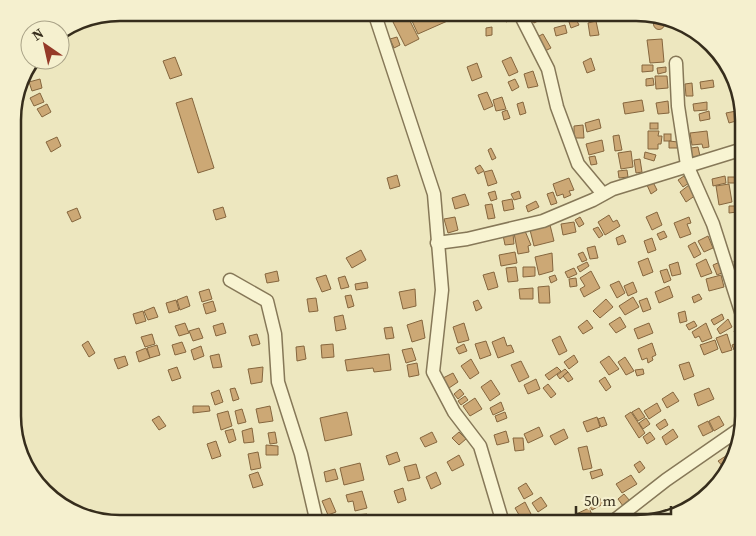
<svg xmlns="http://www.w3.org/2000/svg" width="756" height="536" viewBox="0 0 756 536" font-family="'Source Serif 4',serif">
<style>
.building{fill:#cca875;stroke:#85663e}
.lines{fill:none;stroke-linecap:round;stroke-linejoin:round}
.minor-casing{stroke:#867858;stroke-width:15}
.minor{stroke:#f8f4d2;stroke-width:12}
.rim{fill:none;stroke:#362d1c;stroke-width:2.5}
</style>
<rect width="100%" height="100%" fill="#ede7bf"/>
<!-- building -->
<g class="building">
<polygon points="503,14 514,14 516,18 506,22"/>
<polygon points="530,14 537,14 540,20 534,23"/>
<polygon points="407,15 419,39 405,46 393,22"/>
<polygon points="427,15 461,15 418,34 412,21"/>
<circle cx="659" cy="24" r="5.5"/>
<polygon points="576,19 579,25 571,28 569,22"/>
<polygon points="596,21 599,35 590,36 588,23"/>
<polygon points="565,25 567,33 556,36 554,28"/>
<polygon points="492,27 492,35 486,36 486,28"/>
<polygon points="543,34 551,48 545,51 537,37"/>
<polygon points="397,37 400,45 394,48 390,39"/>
<polygon points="662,39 664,62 650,63 647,40"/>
<polygon points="175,57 182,75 170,79 163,61"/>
<polygon points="511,57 518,72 509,76 502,61"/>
<polygon points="591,58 595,70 587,73 583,62"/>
<polygon points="477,63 482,77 472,81 467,67"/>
<polygon points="642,65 653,65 653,71 642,72"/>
<polygon points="666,67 666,72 658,74 657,68"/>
<polygon points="533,71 538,86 528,88 524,74"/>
<polygon points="655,76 667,76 668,88 656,89"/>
<polygon points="653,78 654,85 646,86 646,79"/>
<polygon points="40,79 42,88 32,91 29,82"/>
<polygon points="515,79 519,87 512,91 508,82"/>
<polygon points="713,80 714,87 701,89 700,82"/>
<polygon points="692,83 693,96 686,96 685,84"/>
<polygon points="487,92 493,106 484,110 478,95"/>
<polygon points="40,93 44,102 34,106 30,98"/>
<polygon points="502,97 506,109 496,111 493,100"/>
<polygon points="192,98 214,168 198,173 176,103"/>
<polygon points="642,100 644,111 625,114 623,103"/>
<polygon points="668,101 669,113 658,114 656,103"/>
<polygon points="523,102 526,113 520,115 517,104"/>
<polygon points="707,102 707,110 694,111 693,104"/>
<polygon points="47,104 51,112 42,117 37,109"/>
<polygon points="507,110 510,118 504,120 502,112"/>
<polygon points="741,110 743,119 729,123 726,113"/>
<polygon points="709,111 710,119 700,121 699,114"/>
<polygon points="599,119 601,128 587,132 585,123"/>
<rect x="650" y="123" width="8" height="6"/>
<polygon points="583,125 584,138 574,138 574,126"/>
<polygon points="648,131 659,131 658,136 662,136 661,144 658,144 658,149 648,149"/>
<polygon points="707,131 709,147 703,148 702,144 692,145 690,133"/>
<rect x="664" y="134" width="7" height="7"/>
<polygon points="619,135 622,150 615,151 613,136"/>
<polygon points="57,137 61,146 51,152 46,142"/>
<polygon points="602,140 604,151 589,155 586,144"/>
<polygon points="669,141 678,142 678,148 669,148"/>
<polygon points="698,147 700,156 692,157 691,148"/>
<polygon points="491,148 496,158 492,160 488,150"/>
<polygon points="631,151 633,167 621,169 618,153"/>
<polygon points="645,152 656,155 654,161 644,158"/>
<polygon points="595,156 597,164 591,165 589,157"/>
<polygon points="640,159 642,172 636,173 634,160"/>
<polygon points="480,165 484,171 478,174 475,168"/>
<polygon points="492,170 497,183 488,186 484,172"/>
<polygon points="627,170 628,177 619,178 618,171"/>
<polygon points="397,175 400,186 390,189 387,178"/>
<polygon points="684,176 689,183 683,187 678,180"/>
<polygon points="725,176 726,183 713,186 712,179"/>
<rect x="728" y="177" width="8" height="6"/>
<polygon points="569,178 574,190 569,191 571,195 564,198 563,194 557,196 553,184"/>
<polygon points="653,182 657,190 651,194 647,185"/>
<polygon points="729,184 732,202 719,205 716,186"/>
<polygon points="689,185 696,195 686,202 680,192"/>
<polygon points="495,191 497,199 491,201 488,193"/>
<polygon points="519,191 521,198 514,200 511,194"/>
<polygon points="553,192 557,203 551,205 547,194"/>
<polygon points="465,194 469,205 455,209 452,198"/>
<polygon points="512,199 514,209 504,211 502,201"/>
<polygon points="536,201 539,207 528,212 526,206"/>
<polygon points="492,204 495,218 488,219 485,205"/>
<polygon points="729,206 737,206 737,212 729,213"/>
<polygon points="223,207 226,217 216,220 213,210"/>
<polygon points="77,208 81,218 72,222 67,212"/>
<polygon points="657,212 662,225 652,230 646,217"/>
<polygon points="736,213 743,213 743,219 736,220"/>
<polygon points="609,215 613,222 617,220 620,226 605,235 598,222"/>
<polygon points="455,217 458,230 448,233 444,219"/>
<polygon points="580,217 584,224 579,227 575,220"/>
<polygon points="689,217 691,223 687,224 691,234 680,238 674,223"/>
<polygon points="574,222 576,232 563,235 561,224"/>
<polygon points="550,225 554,241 534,246 530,230"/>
<polygon points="598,227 603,235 599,238 593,229"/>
<polygon points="743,228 743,244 739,229"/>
<polygon points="525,231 531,245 528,246 529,252 518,254 514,233"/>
<polygon points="664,231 667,237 660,240 657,234"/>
<polygon points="513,234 514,244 505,245 503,235"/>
<polygon points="623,235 626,242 618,245 616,238"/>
<polygon points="708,236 713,248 704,252 698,241"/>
<polygon points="652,238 656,250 648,253 644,241"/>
<polygon points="695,242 701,254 694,258 688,246"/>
<polygon points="595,246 598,258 590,259 587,248"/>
<polygon points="361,250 366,260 352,268 346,258"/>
<polygon points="515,252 517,263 501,266 499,255"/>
<polygon points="583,252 587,260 582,262 578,254"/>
<polygon points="552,253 553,271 539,275 535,257"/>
<polygon points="648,258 653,272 643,276 638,262"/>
<polygon points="706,259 712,273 701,277 696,264"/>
<polygon points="743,260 743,275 737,276 734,261"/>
<polygon points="587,262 589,266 580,272 577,267"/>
<polygon points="678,262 681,274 672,276 669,265"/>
<polygon points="720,262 724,272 717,275 713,265"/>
<polygon points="516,267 518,281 508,282 506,268"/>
<polygon points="523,267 535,267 535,276 523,277"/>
<polygon points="574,268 577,274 568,278 565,272"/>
<polygon points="667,269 671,280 664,283 660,271"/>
<polygon points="277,271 279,281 267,283 265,274"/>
<polygon points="591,271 600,288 584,297 580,289 585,286 580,278"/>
<polygon points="494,272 498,287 488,290 483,275"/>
<polygon points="326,275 331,289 322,292 316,278"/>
<polygon points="555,275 557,280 551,283 549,277"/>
<polygon points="721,275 724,287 709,291 706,279"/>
<polygon points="345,276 349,287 341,289 338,278"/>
<polygon points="576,278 577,286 570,287 569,279"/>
<polygon points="619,281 625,293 617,298 610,285"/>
<polygon points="367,282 368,288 356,290 355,284"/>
<polygon points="633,282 637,292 628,296 624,286"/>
<polygon points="549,286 550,303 539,303 538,287"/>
<polygon points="669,286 673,297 659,303 655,292"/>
<polygon points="533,288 533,299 520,299 519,289"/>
<polygon points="209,289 212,299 202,302 199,292"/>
<polygon points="415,289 416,306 403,309 399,292"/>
<polygon points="699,294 702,299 694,303 692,297"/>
<polygon points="351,295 354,306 348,308 345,296"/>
<polygon points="187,296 190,306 180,310 177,300"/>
<polygon points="633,297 639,307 625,315 619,306"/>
<polygon points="316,298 318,311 309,312 307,299"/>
<polygon points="647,298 651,309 643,312 639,301"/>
<polygon points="606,299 613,307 600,318 593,311"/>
<polygon points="176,300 179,310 169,313 166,303"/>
<polygon points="478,300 482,308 476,311 473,302"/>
<polygon points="213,301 216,311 206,314 203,304"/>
<polygon points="154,307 158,317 148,320 144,311"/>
<polygon points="143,311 146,321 136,324 133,314"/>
<polygon points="685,311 687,321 680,323 678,313"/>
<polygon points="722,314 724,319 714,325 711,320"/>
<polygon points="343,315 346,329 336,331 334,317"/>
<polygon points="620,317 626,327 616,333 609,324"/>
<polygon points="728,319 732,327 720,334 717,329"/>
<polygon points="422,320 425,338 412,342 407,325"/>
<polygon points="587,320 593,328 583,334 578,327"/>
<polygon points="694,321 697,326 689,330 686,325"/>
<polygon points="185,323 189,333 179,336 175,326"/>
<polygon points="223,323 226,333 216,336 213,326"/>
<polygon points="464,323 469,340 458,343 453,327"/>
<polygon points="649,323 653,333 638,339 634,329"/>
<polygon points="706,323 712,338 702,342 699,336 695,338 692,332"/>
<polygon points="392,327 394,338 386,339 384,328"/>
<polygon points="199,328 203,338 193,341 189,331"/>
<polygon points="743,328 743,338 737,340 734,331"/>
<polygon points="152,334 155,344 145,347 141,337"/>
<polygon points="257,334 260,344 252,346 249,336"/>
<polygon points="727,334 732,350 722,353 716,338"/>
<polygon points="560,336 567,351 559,355 552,340"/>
<polygon points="504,337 507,346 511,345 514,352 498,358 492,342"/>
<polygon points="715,340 718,349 704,355 700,345"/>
<polygon points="88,341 95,353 89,357 82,345"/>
<polygon points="486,341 491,355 480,359 475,344"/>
<polygon points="182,342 186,352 175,355 172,345"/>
<polygon points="739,342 741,348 734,350 732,345"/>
<polygon points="652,343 656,355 652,357 653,360 648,363 647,358 642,360 638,349"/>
<polygon points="333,344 334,357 322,358 321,345"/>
<polygon points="464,344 467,351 459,354 456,348"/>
<polygon points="157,345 160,355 150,358 147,348"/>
<polygon points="201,346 204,356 194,360 191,350"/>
<polygon points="304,346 306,359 297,361 296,347"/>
<polygon points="146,348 150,358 139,362 136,352"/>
<polygon points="412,348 416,360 406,363 402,350"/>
<polygon points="219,354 222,367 213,368 210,356"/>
<polygon points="389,354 391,370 374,372 373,368 347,371 345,360"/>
<polygon points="574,355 578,362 569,369 564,362"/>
<polygon points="125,356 128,365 118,369 114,359"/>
<polygon points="609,356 619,369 609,375 600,362"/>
<polygon points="625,357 634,371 626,375 618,362"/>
<polygon points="471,359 479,373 470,379 461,366"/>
<polygon points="521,361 529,377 519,382 511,365"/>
<polygon points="689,362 694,376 684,380 679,365"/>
<polygon points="417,363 419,375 409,377 407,365"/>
<polygon points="177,367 181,378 172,381 168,370"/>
<polygon points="263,367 262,382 251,384 248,369"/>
<polygon points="557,367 561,371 549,380 545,375"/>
<polygon points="565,369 568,372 560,379 557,375"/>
<polygon points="643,369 644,374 637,376 635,370"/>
<polygon points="568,372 573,379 568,382 563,376"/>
<polygon points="453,373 458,382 449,388 443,378"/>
<polygon points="605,377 611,387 606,391 599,381"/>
<polygon points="536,379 540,389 528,394 524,385"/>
<polygon points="491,380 500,394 490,401 481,387"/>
<polygon points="548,384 556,394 551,398 543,388"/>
<polygon points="235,388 239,399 233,401 230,389"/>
<polygon points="709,388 714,399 698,406 694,394"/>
<polygon points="460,389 464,394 458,399 454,394"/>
<polygon points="219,390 223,402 215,405 211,393"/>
<polygon points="743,391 743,399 740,400 737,392"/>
<polygon points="673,392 679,401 667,408 662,399"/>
<polygon points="465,396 468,400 461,405 458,401"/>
<polygon points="475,398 482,409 470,416 463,406"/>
<polygon points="501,402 504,410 493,415 490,408"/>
<polygon points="657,403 661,411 649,419 644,411"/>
<polygon points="193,406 209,406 210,411 193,413"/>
<polygon points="270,406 273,421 259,423 256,409"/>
<polygon points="639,408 645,417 638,421 632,412"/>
<polygon points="242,409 246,422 238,424 235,411"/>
<polygon points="228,411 232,426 221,430 217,414"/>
<polygon points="347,412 352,435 325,441 320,418"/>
<polygon points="505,412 507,418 497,422 495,416"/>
<polygon points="631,412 645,433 639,438 625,416"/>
<polygon points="159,416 166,426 159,430 152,420"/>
<polygon points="719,416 724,425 714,431 709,421"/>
<polygon points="597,417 600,427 587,432 583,422"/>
<polygon points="604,417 607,425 601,427 598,419"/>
<polygon points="646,418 650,424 643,429 639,423"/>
<polygon points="665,419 668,425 660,430 656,425"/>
<polygon points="708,421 713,431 703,436 698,426"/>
<polygon points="539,427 543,436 528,443 524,434"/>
<polygon points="252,428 254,442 244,443 242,431"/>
<polygon points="233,429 236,440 229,443 225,431"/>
<polygon points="564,429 568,438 555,445 550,436"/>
<polygon points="673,429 678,437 666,445 662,437"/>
<polygon points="506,431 509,442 497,445 494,435"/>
<polygon points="275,432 277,443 270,444 268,433"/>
<polygon points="432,432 437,442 425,447 420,438"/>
<polygon points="459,432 466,439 459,445 452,438"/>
<polygon points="650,432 655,439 647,444 643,437"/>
<polygon points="513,438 523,438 524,450 515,451"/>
<polygon points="216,441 221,456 212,459 207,444"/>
<polygon points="266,445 278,446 278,455 266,455"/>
<polygon points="587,446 592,468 583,470 578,448"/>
<polygon points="258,452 261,468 251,470 248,454"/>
<polygon points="397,452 400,461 389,465 386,456"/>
<polygon points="732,452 727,466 724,468 718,461"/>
<polygon points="459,455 464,465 452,471 447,462"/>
<polygon points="640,461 645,468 639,473 634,465"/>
<polygon points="360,463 364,480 344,485 340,468"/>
<polygon points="416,464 420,478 408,481 404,467"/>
<polygon points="335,469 338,479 326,482 324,472"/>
<polygon points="601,469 603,475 592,479 590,472"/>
<polygon points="258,472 263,485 253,488 249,475"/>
<polygon points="436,472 441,484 431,489 426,477"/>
<polygon points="631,475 637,484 622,493 616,484"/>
<polygon points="526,483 533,494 524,499 518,488"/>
<polygon points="403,488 406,500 398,503 394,491"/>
<polygon points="362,491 367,508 355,511 353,501 348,502 346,495"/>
<polygon points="624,494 630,501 623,506 618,499"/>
<polygon points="541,497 547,506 538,512 532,503"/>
<polygon points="599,497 603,504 592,510 588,503"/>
<polygon points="330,498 336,512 328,515 322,501"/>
<polygon points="525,502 531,514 522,520 515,508"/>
<polygon points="589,508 594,519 586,523 576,523 572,516"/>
<polygon points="367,514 367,523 355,523 355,515"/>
<polygon points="422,516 424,519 428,516 434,523 409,523"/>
<polygon points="380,517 381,523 370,523 369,518"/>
</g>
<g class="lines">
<!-- minor casing -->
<g class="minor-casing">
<g id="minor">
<polyline points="520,14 548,69 557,107 578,164 603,194"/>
<polyline points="375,15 434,194 442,290 433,372 454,412 480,446 503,523"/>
<polyline points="676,63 678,106 687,165 713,224 743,318"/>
<polyline points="437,243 467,239 543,221 593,200 613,189 743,149"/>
<polyline points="230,280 267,301 275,334 278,382 301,454 317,523"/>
<polyline points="611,523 666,480 741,428"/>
</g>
</g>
<!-- minor -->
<use href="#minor" class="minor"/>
</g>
<!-- crop -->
<path d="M0 0H756V536H0ZM120 21H636A99 99 0 0 1 735 120V416A99 99 0 0 1 636 515H120A99 99 0 0 1 21 416V120A99 99 0 0 1 120 21Z" fill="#f5f0cf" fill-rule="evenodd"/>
<path class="rim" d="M120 21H636A99 99 0 0 1 735 120V416A99 99 0 0 1 636 515H120A99 99 0 0 1 21 416V120A99 99 0 0 1 120 21Z"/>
<!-- north arrow -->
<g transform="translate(45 45) rotate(326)"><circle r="24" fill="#f5f0cf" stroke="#a9a287"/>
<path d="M0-4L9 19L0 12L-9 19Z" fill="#953a28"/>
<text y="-8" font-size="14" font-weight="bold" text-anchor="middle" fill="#362d1c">N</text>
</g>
<!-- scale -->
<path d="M576 506v8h95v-8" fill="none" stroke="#362d1c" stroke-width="2.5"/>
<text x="584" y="506" font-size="15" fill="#362d1c" stroke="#f5f0cf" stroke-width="4" paint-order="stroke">50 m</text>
</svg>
